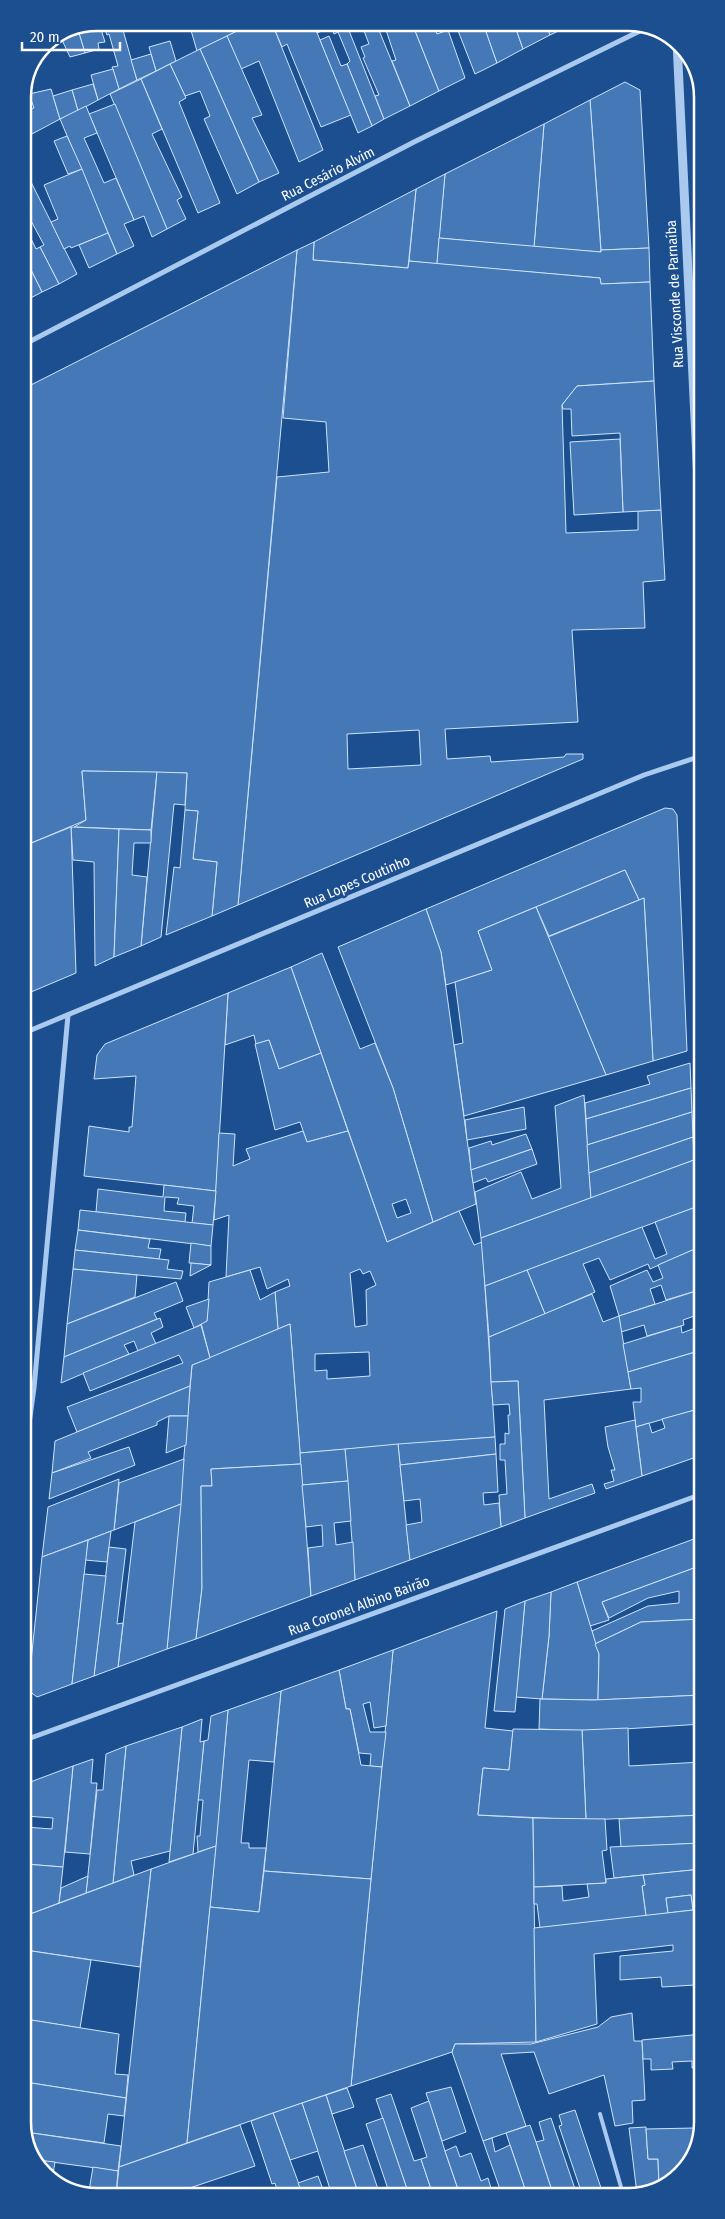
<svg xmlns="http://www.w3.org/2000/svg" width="725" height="2219" viewBox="0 0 725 2219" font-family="'Fira Sans Condensed',sans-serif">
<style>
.building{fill:#4478b7;stroke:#cfe3fa;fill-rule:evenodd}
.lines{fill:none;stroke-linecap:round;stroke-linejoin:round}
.service{stroke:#a9c9ee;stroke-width:4}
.minor{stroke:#a9c9ee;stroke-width:5}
.tertiary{stroke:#a9c9ee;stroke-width:9}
.labels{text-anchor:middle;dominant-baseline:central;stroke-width:5;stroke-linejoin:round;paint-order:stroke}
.street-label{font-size:14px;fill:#fff;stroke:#1b4f8f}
.rim{fill:none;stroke:#fff;stroke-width:2.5}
</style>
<rect width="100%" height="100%" fill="#1b4f8f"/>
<!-- building -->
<g class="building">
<polygon points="99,23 105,42 98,43 99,49 85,53 78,30"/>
<polygon points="103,23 121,23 137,80 119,89 112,67 118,66 109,34 107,35"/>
<polygon points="194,23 235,23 237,31 197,51 190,27 195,26"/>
<polygon points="235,23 245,23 246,26 237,31"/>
<polygon points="253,23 272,23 323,150 299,162 259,61 241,69 227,36"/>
<polygon points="272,23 313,23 351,115 321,127 287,44 282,47"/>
<polygon points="313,23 330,23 332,27 317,33"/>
<polygon points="330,23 346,23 384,119 372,126 347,64 350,61 338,32 334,34"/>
<polygon points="361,23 376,23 410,106 384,119 375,96 379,95 363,58 365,57 361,47 369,44"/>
<polygon points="389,23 412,23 439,91 410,106 392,61 396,60 386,30 391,28"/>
<polygon points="412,23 433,23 437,34 448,30 465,78 439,91"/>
<polygon points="455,23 483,23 497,63 475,74"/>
<polygon points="483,23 514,23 523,49 497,63"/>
<polygon points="514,23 546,23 550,35 523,49"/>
<polygon points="546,23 575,23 550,35"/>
<polygon points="78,30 85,53 70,57 61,38"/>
<polygon points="227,36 262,115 252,118 279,173 259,182 200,49"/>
<polygon points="329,36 341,66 347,64 372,126 358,133 320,40"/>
<polygon points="170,41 176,61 156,71 149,47"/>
<polygon points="200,49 259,182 237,194 204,119 210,116 200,91 185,96 170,64"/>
<polygon points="151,54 156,71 137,80 131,60"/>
<polygon points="170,64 186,98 179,102 220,203 198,213 141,79"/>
<polygon points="113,69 119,89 98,100 91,75"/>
<polygon points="141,79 162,129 152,134 182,197 177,200 186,219 167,229 110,94"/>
<polygon points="625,82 640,90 649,248 601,250 590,100"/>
<polygon points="93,84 98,100 78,111 72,90"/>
<polygon points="51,89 60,119 30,135 23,135 24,110 34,108 29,94"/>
<polygon points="72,90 78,111 60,119 53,96"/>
<polygon points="590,100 601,252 534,247 544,124"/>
<polygon points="115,104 167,229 152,237 144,216 134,220 89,114"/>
<polygon points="86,106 97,133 84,138 104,183 116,178 134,220 124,224 134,246 117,254 60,119"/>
<polygon points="544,124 534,247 439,238 445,174"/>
<polygon points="67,136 82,169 68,174 54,141"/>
<polygon points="23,166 77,274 59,284 40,247 44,245 23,206"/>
<polygon points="82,169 108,233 71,248 70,246 64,249 51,222 58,219 44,185"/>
<polygon points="445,174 437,264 409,261 416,189"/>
<polygon points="416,189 408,268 313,260 314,242"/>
<polygon points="23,222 36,249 40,247 59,284 42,292 23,254"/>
<polygon points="108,233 117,254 89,268 79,245"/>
<polygon points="439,238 601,252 601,250 649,248 650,282 601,284 600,278 437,264"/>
<path d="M314,242L313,260L408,268L409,261L600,278L601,284L650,282L654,381L577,386L562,405L566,533L638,530V511L661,510L665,580L643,582L645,628L572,630L578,722L445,729L447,759L490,756L491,762L564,757L566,754H583V759L238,905L277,477L329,472L326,422L283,418L297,250ZM419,730L421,765L348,769L347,734Z"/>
<polygon points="297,250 238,905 212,916 217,862 193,859 198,811 185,810 187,773 82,771 86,820 24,846 23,389"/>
<polygon points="23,254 42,292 23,302"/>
<polygon points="654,381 661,510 623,512 620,433 572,436 571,409 563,409 562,405 577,386"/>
<polygon points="620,439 623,512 574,515 570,442"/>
<polygon points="82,771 157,772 151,830 74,827 86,820"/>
<polygon points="157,772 187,773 185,805 174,804 161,937 141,946"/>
<polygon points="665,808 673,809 677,815 687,1051 653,1061 644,898 639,900 625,870 478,931 492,970 446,985 441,952 426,909"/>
<polygon points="185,810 198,811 193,859 217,862 212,916 166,935 174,867 180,868"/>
<polygon points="71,827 119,829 114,957 95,966 94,862 73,860"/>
<polygon points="71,827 76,973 24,995 24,846"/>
<polygon points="119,829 151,830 151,843 134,843 132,875 147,877 141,946 114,957"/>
<polygon points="625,870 639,900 549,936 536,907"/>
<polygon points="644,898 653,1061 606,1075 548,937"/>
<polygon points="536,907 606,1075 464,1116 454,1045 463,1043 455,982 492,970 478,931"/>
<polygon points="426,909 441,952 476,1204 433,1222 393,1088 338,947"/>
<path d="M322,953L360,1049L375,1043L393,1088L433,1222L387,1242L291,967ZM406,1199L411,1213L397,1218L392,1204Z"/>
<polygon points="291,967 321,1053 279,1069 269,1040 256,1044 254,1035 225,1045 228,993"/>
<polygon points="228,993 216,1191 84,1176 89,1126 129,1132 129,1127 132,1127 136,1076 94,1079 97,1055 105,1044"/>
<polygon points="269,1040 279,1069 321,1053 348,1131 307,1142 300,1122 275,1130 255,1044"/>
<polygon points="690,1063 691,1088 586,1119 585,1103 650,1084 647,1076"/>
<polygon points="691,1088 692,1112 587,1145 586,1119"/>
<polygon points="584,1095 591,1198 481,1238 475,1192 521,1172 532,1199 561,1188 555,1106"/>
<polygon points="524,1107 526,1129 467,1140 465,1120"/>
<polygon points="692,1112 693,1137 589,1173 587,1145"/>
<path d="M303,1131L307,1142L348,1131L387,1242L459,1211L474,1245L482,1242L495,1437L300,1453L290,1324L278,1329L275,1292L290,1286L288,1279L267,1289L260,1267L226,1277L229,1215L214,1220L219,1133L235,1134L233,1166L250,1159L246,1149ZM360,1269L363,1274L370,1271L376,1285L366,1290L367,1325L355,1327L350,1273ZM369,1352L370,1376L327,1379V1370L315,1371V1354Z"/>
<polygon points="526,1134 532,1149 471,1170 469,1148 491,1141 492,1145"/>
<polygon points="693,1137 694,1160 591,1198 589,1173"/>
<polygon points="532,1149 537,1164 488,1182 486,1178 473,1183 471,1170"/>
<polygon points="694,1160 696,1207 485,1286 481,1238"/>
<polygon points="164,1185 216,1191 213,1225 192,1223 194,1206 177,1204 179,1198 165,1197 164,1211 186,1213 185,1222 96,1212 98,1189 163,1197"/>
<polygon points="696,1207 697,1248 650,1269 648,1264 610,1280 599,1258 583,1264 595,1292 545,1314 527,1270 642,1227 655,1259 667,1254 655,1222"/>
<polygon points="80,1210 213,1225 211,1246 78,1230"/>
<polygon points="78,1230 150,1239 148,1248 161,1249 159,1259 75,1250"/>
<polygon points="191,1243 211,1246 211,1265 189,1263"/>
<polygon points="697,1248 699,1290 666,1300 661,1285 650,1289 655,1304 619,1316 610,1286 647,1270 653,1282 663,1278 658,1265"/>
<polygon points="75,1250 169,1260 167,1269 183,1271 181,1279 73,1269"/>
<polygon points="191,1263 211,1265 190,1276"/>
<polygon points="73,1269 137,1275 135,1297 67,1324"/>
<polygon points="250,1270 260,1300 275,1292 278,1329 210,1358 201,1323 207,1321 209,1282"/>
<polygon points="527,1270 545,1314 489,1337 485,1286"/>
<polygon points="176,1282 183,1301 154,1313 157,1319 64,1357 67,1324"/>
<polygon points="699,1290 700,1314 683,1320 684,1325 647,1336 644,1325 621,1332 619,1316"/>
<polygon points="592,1294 603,1322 619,1316 631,1389 544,1400 549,1499 592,1484 595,1493 525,1518 518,1381 491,1382 489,1337"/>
<polygon points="209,1299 207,1321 194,1328 186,1307"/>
<polygon points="160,1318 163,1327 151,1333 156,1344 138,1351 134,1341 124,1345 129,1354 61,1383 64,1357"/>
<polygon points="290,1324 301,1464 211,1469 212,1486 201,1486 202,1588 196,1639 167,1649 192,1365"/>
<polygon points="201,1325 210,1358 192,1365 190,1386 77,1432 67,1407 183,1363 179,1355 90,1391 83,1373"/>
<polygon points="681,1326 682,1333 700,1326 702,1350 628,1372 623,1344"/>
<polygon points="702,1350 702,1408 636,1427 633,1402 641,1402 641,1388 631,1389 628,1372"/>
<polygon points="518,1381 525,1518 501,1527 499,1495 507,1494 505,1460 500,1460 500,1444 505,1444 505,1433 509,1434 508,1415 510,1415 509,1404 493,1405 491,1382"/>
<polygon points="190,1386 188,1416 169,1416 157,1422 157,1425 88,1452 91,1458 52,1473 55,1441"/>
<polygon points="702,1408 702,1455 642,1476 636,1427 649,1423 652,1433 665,1428 662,1419"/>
<polygon points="169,1416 188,1416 186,1445 166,1453"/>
<polygon points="635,1420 642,1476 606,1489 604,1484 614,1481 611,1470 615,1470 608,1447 605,1427"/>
<polygon points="495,1437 496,1454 400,1465 398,1444"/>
<polygon points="398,1444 410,1560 355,1580 345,1449"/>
<polygon points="129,1447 135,1465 49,1499 52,1473"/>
<polygon points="345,1449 348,1481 302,1485 300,1453"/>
<polygon points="496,1454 498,1492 483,1493 484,1505 499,1503 501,1527 410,1560 406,1525 422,1522 420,1499 404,1501 400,1465"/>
<polygon points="184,1459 181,1504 114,1530 119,1483"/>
<polygon points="301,1464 311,1596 196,1639 202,1588 201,1486 212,1486 211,1469"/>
<polygon points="119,1479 114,1530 42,1557 48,1507"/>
<polygon points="348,1481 351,1521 334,1523 336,1545 353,1542 355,1580 311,1596 308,1548 323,1546 322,1525 306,1527 302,1485"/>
<polygon points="181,1504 167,1649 118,1667 135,1522"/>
<polygon points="111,1531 107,1562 85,1560 88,1540"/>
<polygon points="702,1536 702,1565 602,1602 609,1620 590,1626 577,1582"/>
<polygon points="88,1540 72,1684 37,1697 28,1690 42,1557"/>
<polygon points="109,1547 126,1549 117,1624 123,1623 118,1667 94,1676"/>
<polygon points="702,1565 702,1619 641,1622 595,1644 592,1631 648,1606 679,1603 679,1591 648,1598 609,1618 602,1602"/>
<polygon points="84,1574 106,1576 94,1676 72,1684"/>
<polygon points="577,1582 599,1654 598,1700 542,1699 549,1636 551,1592"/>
<polygon points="551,1592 549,1636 542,1699 516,1697 525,1601"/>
<polygon points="525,1601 515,1712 494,1711 505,1609"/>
<polygon points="497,1611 485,1728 513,1731 509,1770 483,1768 478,1815 533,1818 536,2042 455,2044 452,2052 351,2086 393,1650"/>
<polygon points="702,1619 702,1695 598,1700 599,1654 595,1644 641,1622"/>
<polygon points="393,1650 386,1726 374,1728 370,1702 363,1704 370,1732 386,1732 382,1767 370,1766 371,1754 359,1753 350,1709 346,1709 339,1670"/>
<polygon points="339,1670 346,1709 350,1709 361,1765 382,1767 371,1879 264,1871 281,1691"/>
<polygon points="281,1691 274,1762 249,1760 241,1843 249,1843 249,1848 266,1848 259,1912 210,1907 228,1710"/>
<polygon points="702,1695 702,1724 593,1731 539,1729 540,1699 594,1700"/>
<polygon points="228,1710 216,1846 198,1852 197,1836 200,1836 203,1800 198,1800 204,1741 208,1740 211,1716"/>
<polygon points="202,1719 200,1742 204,1741 193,1854 169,1862 182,1727"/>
<polygon points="182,1727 170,1851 131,1861 134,1875 113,1883 126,1746"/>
<polygon points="628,1728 629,1766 702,1762 702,1815 586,1820 582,1730"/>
<polygon points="513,1729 582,1730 586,1820 478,1815 483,1768 509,1770"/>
<polygon points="126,1746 113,1883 86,1893 97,1790 103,1790 106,1754"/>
<polygon points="93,1759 91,1783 97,1783 90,1854 65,1852 73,1766"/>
<polygon points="73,1766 63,1867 25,1864 25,1827 52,1829 53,1818 25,1816 25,1784"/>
<polygon points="702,1815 702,1843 621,1847 619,1819"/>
<polygon points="533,1818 605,1819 607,1850 602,1851 606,1883 534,1887"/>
<polygon points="702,1843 702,1869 614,1878 610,1847"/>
<polygon points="216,1846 187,2143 119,2167 151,1869"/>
<polygon points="25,1864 63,1867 59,1903 25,1916 25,1892 31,1889 31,1884 25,1883"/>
<polygon points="151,1869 140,1967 25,1950 25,1916"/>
<polygon points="702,1869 702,1909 693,1910 691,1895 666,1898 668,1913 646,1916 642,1886 645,1885 643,1875"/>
<polygon points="264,1871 371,1879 351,2086 187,2143 210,1907 259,1912"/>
<polygon points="643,1875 645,1885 642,1886 646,1916 540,1928 537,1904 534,1904 534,1887 562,1886 563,1901 589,1897 587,1884 606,1883 606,1879"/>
<polygon points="88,1876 86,1893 59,1903 61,1888"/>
<polygon points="691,1895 693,1910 668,1913 666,1898"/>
<polygon points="702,1909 702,1992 695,1992 695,1985 662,1987 661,1977 620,1980 620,1956 673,1951 673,1945 594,1954 597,2024 536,2042 534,1928"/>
<polygon points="25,1950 91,1960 80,2028 25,2019"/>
<polygon points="632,2013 634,2041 642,2041 645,2100 632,2101 633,2123 615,2126 604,2075 549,2094 534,2052 501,2054 526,2126 483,2141 452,2052 455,2044 531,2044 598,2027 611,2017"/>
<polygon points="25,2019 119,2034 115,2074 128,2075 126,2098 25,2082"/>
<polygon points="702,2034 702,2068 692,2068 692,2061 672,2062 673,2069 651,2070 651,2059 643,2059 642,2040"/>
<polygon points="25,2082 126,2098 124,2116 108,2114 104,2143 25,2132"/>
<polygon points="451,2087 466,2132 442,2141 426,2093"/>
<polygon points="347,2088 354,2107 332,2114 326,2095"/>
<polygon points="391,2094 414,2161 421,2159 433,2195 409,2195 376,2099"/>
<polygon points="326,2095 332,2114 359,2195 332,2195 302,2103"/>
<polygon points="429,2101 445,2151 460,2195 433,2195 421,2159 427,2157 411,2108"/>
<polygon points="302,2103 318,2151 290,2160 273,2113"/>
<polygon points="575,2110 603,2194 577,2194 576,2192 581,2191 559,2126 562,2125 559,2115"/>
<polygon points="273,2113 290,2160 303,2195 279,2196 275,2183 272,2184 251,2121"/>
<polygon points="383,2118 409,2195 390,2195 366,2124"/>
<polygon points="551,2118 576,2192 577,2194 553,2194 536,2142 544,2140 539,2122"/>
<polygon points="240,2125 255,2166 166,2196 116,2196 119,2167"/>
<polygon points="530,2125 536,2142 553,2194 527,2195 510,2145 506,2133"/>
<polygon points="646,2127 648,2159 658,2159 659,2186 647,2194 637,2194 629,2128"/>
<polygon points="695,2128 701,2128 687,2167 659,2186 658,2159 648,2159 646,2129"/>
<polygon points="25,2132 121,2146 118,2171 37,2160 25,2141"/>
<polygon points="492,2138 495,2152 510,2145 527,2195 502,2195 483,2141"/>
<polygon points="363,2145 380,2195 359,2195 344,2151"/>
<polygon points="456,2146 460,2157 471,2153 481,2181 488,2178 493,2195 460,2195 445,2151"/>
<polygon points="37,2160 55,2162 52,2180 48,2178"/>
<polygon points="93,2167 118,2171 116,2195 89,2191"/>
<polygon points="318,2176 325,2195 303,2195 298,2183"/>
<polygon points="92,2191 116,2195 116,2196 92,2196"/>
</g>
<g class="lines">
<!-- service -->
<polyline class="service" points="600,2114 623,2194"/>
<!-- minor -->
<g class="minor">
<polyline points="23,345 414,142 646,28"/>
<polyline points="24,1033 644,775 701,756"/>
<polyline points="24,1460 34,1388 68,1015"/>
<polyline points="25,1740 702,1494"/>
</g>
<!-- tertiary -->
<polyline class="tertiary" points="677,42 701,544"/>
</g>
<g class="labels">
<!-- street labels -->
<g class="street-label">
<text transform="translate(328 174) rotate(-27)">Rua Cesário Alvim</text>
<text transform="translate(675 294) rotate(-93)">Rua Visconde de Parnaíba</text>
<text transform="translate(357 882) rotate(-23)">Rua Lopes Coutinho</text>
<text transform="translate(359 1606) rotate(-20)">Rua Coronel Albino Bairão</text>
</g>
</g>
<!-- crop -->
<path d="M0 0H725V2219H0ZM97 31H628A66 66 0 0 1 694 97V2122A66 66 0 0 1 628 2188H97A66 66 0 0 1 31 2122V97A66 66 0 0 1 97 31Z" fill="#1b4f8f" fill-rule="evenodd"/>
<path class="rim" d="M97 31H628A66 66 0 0 1 694 97V2122A66 66 0 0 1 628 2188H97A66 66 0 0 1 31 2122V97A66 66 0 0 1 97 31Z"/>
<!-- scale -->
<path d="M22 42v8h98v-8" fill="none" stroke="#ffffff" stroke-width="2.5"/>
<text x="30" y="42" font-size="15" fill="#ffffff" stroke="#1b4f8f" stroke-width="4" paint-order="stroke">20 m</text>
</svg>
